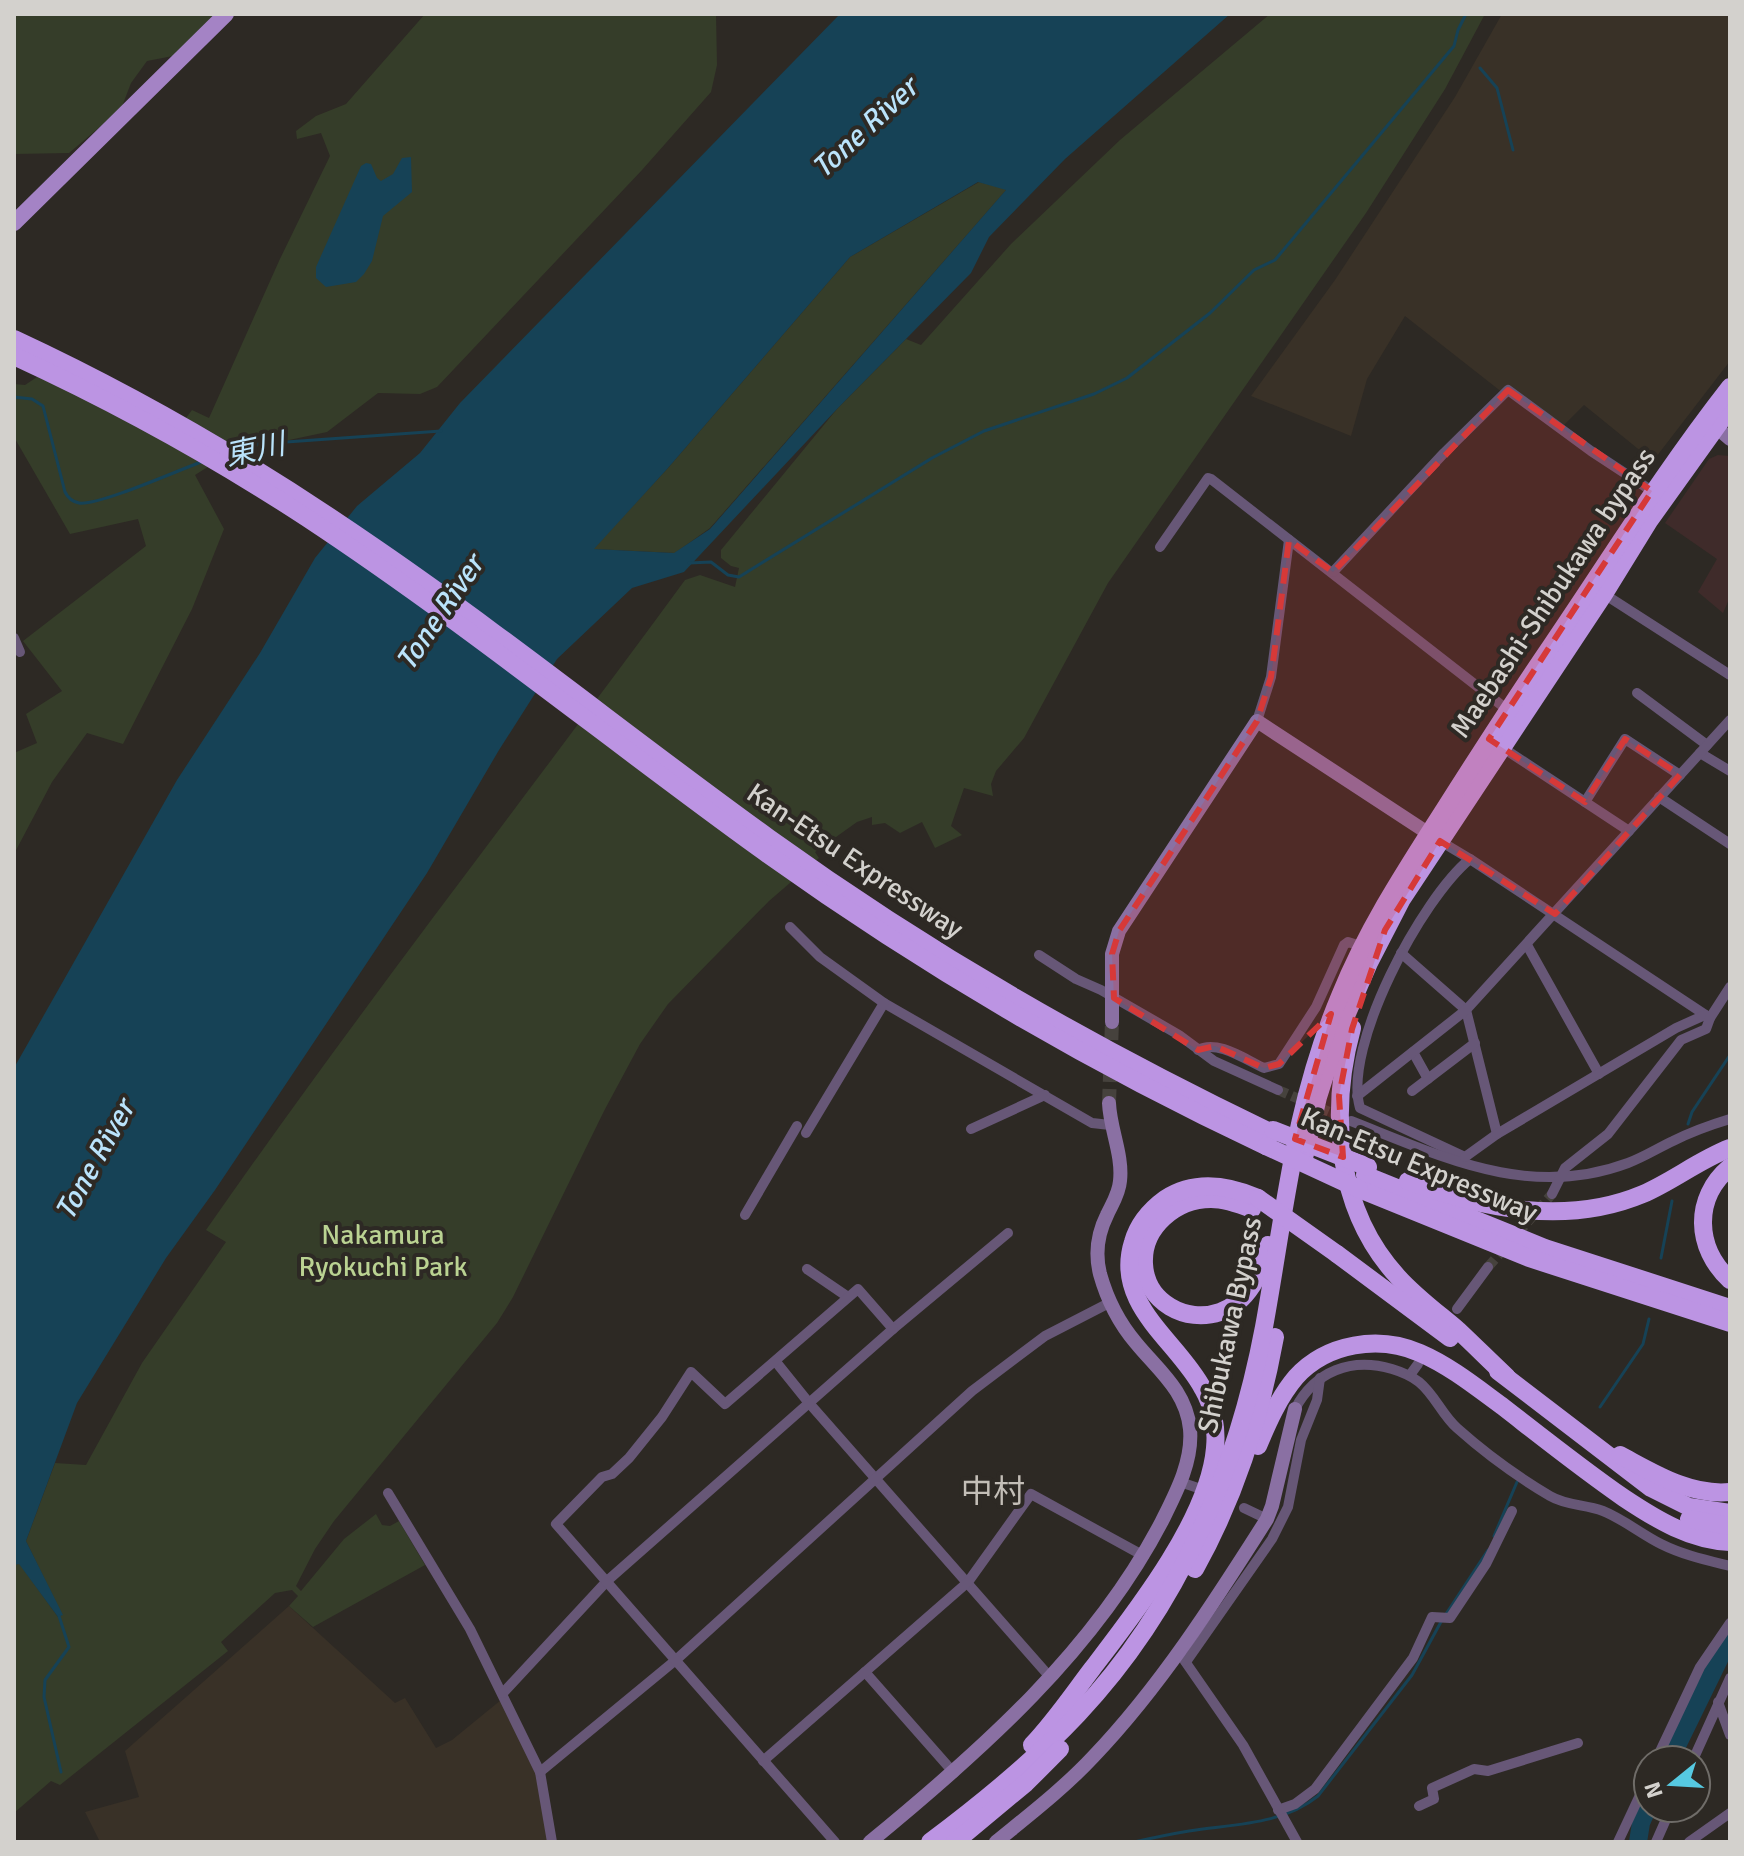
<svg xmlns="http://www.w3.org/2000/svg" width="1744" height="1856" viewBox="0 0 1744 1856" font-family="Signika,'Noto Sans JP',sans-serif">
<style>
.commercial{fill:#3f2b2a}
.built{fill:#393127}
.green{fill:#353d29}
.water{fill:#164256;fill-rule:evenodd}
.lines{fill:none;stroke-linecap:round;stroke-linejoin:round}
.stream{stroke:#164256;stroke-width:3}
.river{stroke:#164256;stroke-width:18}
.street-tunnel{stroke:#46423d;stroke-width:10;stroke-dasharray:10 5;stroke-linecap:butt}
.secondary-tunnel{stroke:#46423d;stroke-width:14;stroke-dasharray:14 7;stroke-linecap:butt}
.street{stroke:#675777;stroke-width:10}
.secondary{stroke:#8a70a3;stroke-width:14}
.primary{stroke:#a483c5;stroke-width:16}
.highway{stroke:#bc94e3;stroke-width:18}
.highway-bridge{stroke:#bc94e3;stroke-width:18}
.marked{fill:#d63938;fill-opacity:0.2;stroke:#d63938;stroke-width:6;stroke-dasharray:16 10;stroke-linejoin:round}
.labels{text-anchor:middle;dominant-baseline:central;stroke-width:8;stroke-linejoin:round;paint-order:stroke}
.street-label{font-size:28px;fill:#d3d1cd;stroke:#2d2924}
.park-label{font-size:28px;fill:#bad292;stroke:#2d2924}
.water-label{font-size:30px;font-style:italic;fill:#bae3fb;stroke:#2d2924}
.quarter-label{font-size:32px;fill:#c3beb7;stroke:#2d2924}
</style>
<rect width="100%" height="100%" fill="#2d2924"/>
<!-- commercial -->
<polygon class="commercial" points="1718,455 1730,456 1730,597 1723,613 1698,592 1717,559 1665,523 1709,459"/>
<!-- built -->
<g class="built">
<polygon points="1502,14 1730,14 1730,361 1653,461 1584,405 1562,427 1503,393 1405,316 1367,379 1351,436 1251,396 1335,280 1455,97"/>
<polygon points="289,1606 395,1703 405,1698 436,1748 452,1740 501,1700 536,1772 548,1842 100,1842 85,1812 139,1797 125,1751"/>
</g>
<!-- green -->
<g class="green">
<polygon points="14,14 219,14 178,55 147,61 131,83 121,109 69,153 14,154"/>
<polygon points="425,14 716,14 717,65 711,92 642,170 437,387 420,394 378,393 327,432 256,447 222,458 195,475 224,529 192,609 123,744 87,733 52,782 14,854 14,753 37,743 26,714 62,691 23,641 146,546 138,519 70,534 14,437 14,384 25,385 40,375 170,439 192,410 209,418 279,261 330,156 321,133 297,139 296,131 316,116 346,104"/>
<path d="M1270,14H1485L1445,89L1366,213L1108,583L1024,738L996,771L991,784L993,796L964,788L951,826L962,835L935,848L922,822L900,833L885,823L872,825V817L857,822L815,852L819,858L769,901L668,1004L640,1044L604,1111L513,1297L497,1323L334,1521L315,1549L296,1586L301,1591L344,1539L376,1514L382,1525L390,1526L399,1521L425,1565L313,1627L289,1606L298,1596L292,1590L275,1593L221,1642L228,1651L60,1785L51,1781L14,1813V1565L19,1563L58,1617L62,1615L26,1541L55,1463L86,1465L142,1363L226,1242L206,1230C360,1009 526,797 685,580L700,575L735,587L739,568L731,566L721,558V550L837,409L906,339L921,345L1011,244L1120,140Z"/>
<polygon points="979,182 1007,189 710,528 675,553 593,549 668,468 850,257"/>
</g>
<!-- water -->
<g class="water">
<path d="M840,14H1230L1065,159L989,237L971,273L837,409L684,572L632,588L557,659L499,750L427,873L215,1190L166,1258L77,1403L26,1541L63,1615L58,1617L19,1564L14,1565V1068L177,780L260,653L315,558L357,506L420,453L460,403ZM978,182L1006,190L710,529L674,553L594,549L668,468L850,257Z"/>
<polygon points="411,157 412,192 383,216 372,261 364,274 356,282 326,287 316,278 316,267 361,166 366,163 371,164 377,178 381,181 393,174 402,158"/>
</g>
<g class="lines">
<!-- stream -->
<g class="stream">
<polyline points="1480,68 1497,88 1513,150"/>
<path d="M14,397L32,399L43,406L65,492C68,498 73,502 79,503C98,506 179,470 201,462"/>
<polyline points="234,449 258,444 441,431"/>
<polyline points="689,563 711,562 728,575 739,577 932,458 984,431 1094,394 1127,378 1210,313 1254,270 1275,260 1454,46 1458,30 1466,14"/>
<polyline points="1688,1124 1692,1112 1730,1055"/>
<polyline points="1661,1258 1672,1201"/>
<polyline points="1600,1407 1643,1344 1649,1319"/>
<polyline points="1494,1536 1517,1482"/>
<polyline points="1446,1614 1488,1550"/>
<polyline points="59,1616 69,1647 45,1680 44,1697 61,1772"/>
<path d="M1134,1842C1152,1838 1171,1834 1189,1831C1233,1824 1282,1825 1318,1796L1412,1675L1442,1620"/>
</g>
<!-- river -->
<g class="river">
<polyline points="1670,1760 1730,1637"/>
<polyline points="1638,1842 1641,1823 1648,1807"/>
</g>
<!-- street-tunnel -->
<g class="street-tunnel">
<polyline points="1278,1090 1341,1117"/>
<polyline points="1488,1267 1552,1194"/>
</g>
<!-- secondary-tunnel -->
<polyline class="secondary-tunnel" points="1109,1103 1112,1022"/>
<!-- street -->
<g class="street">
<polyline points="1160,547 1208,478 1211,479 1509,711"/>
<polyline points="1333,572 1444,453 1508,390 1591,451 1652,491"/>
<polyline points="1604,594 1730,675"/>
<polyline points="14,638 20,652"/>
<polyline points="1637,693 1707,745"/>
<polyline points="1257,721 1271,677 1289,540"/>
<polyline points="1500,746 1629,831"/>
<polyline points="1700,753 1730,771"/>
<polyline points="1659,797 1730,844"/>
<polyline points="1585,802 1625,739 1680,775"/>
<path d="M1440,841L1470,859C1422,898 1342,1047 1360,1108L1465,1157"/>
<polyline points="1470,859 1710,1018"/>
<polyline points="790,927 820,957 884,1003 1092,1123 1110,1125"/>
<polyline points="1527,945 1599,1074"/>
<polyline points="1401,953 1466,1010 1497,1134"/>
<polyline points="1039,955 1076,979 1101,990 1179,1035 1214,1061 1278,1090"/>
<path d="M1198,1050C1217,1039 1246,1060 1264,1068L1279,1064L1316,1007L1344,945L1348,942L1361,946"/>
<polyline points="1413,1052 1428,1079"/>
<polyline points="1412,1091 1475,1043"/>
<polyline points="1357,1096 1466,1010 1730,720"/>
<path d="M1351,1121C1443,1157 1529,1200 1628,1163C1644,1157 1658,1148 1673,1141C1691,1132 1710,1125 1730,1119"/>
<polyline points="971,1129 1045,1095"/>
<polyline points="806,1133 884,1003"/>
<polyline points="1465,1157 1497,1134 1676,1028 1705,1015"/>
<polyline points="1552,1194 1565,1168 1608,1134 1681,1040 1706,1029 1710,1018 1730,987"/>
<polyline points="745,1215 797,1126"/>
<polyline points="807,1269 848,1297"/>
<polyline points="1457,1309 1488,1267"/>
<polyline points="776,1362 809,1403 1049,1676"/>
<polyline points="1410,1375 1418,1364"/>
<path d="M1295,1409C1315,1371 1351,1357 1392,1369C1402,1372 1410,1375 1419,1382C1435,1395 1442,1415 1457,1428C1485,1453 1518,1477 1550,1496C1567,1506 1585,1504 1603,1511C1623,1519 1641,1534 1661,1544C1683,1555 1706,1560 1730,1566"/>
<polyline points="1180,1482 1198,1488"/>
<polyline points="388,1493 470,1629 540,1772 552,1842"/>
<polyline points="1244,1508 1267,1519"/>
<polyline points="1182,1657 1243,1745 1297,1842"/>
<polyline points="1186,1662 1272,1539 1288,1507 1301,1440 1317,1400 1320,1378"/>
<polyline points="865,1672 954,1773"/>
<polyline points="503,1693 607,1581 893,1329 1008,1233"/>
<polyline points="1718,1702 1730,1735"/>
<polyline points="1656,1760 1700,1667 1730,1623"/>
<polyline points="1693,1760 1730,1678"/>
<polyline points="763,1761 968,1582 1031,1494 1144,1556"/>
<polyline points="540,1772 677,1659 972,1391 1045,1336 1111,1302"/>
<polyline points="1419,1806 1434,1799 1432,1788 1474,1769 1488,1771 1578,1743"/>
<polyline points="1278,1810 1295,1804 1315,1789 1413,1658 1432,1617 1450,1618 1486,1564 1512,1511"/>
<polyline points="835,1842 556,1524 602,1477 612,1474 629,1458 662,1417 691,1372 725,1404 858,1289 893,1329"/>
<polyline points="1618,1842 1648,1778"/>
<polyline points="1656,1842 1671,1808"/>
<polyline points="1689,1842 1730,1813"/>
</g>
<!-- secondary -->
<g class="secondary">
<polyline points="1709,421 1730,439"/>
<polyline points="1112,1022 1112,954 1119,931 1257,721 1437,839"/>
<path d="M870,1842C981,1751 1095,1650 1162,1521C1176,1493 1193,1461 1190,1429C1186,1391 1159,1371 1136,1343C1119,1323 1107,1299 1100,1274C1095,1254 1098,1233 1107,1215C1112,1204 1119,1194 1120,1181C1123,1155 1110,1129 1109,1103"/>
<path d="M996,1842C1029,1815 1064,1788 1093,1757C1160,1687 1215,1601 1267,1519L1272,1506L1295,1409"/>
</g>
<!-- primary -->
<polyline class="primary" points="14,223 226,14"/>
<!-- highway -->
<g class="highway">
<path d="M14,339C141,398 262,469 377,549C511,641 637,743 769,838C930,954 1093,1047 1272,1133"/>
<path d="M14,356C116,403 214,457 307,518C463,621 608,739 759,848C919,963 1087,1062 1266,1146"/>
<path d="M1352,1028C1329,1112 1336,1210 1398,1277C1416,1297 1438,1313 1458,1330C1475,1346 1491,1362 1507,1377"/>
<polyline points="1304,1158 1318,1097 1338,1034 1369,963 1402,899 1604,594 1649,521 1730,408"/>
<path d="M1730,1167C1693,1198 1695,1248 1730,1280"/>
<polyline points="1365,1175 1545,1248 1730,1308"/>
<path d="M1408,1181C1483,1209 1567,1226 1643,1194C1673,1181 1699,1160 1730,1148"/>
<polyline points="1359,1189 1529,1258 1730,1323"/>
<path d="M1252,1209C1239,1204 1225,1199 1211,1199C1176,1199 1142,1227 1144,1264C1146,1302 1186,1324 1220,1312C1248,1302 1262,1273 1268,1245"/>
<polyline points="1337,1254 1450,1338"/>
<polyline points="1498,1371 1651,1488 1689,1507 1730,1513"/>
<path d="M1258,1446C1268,1422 1279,1397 1296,1377C1327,1343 1379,1335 1420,1353C1450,1366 1476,1387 1502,1406C1542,1437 1582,1469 1624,1498C1657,1520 1690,1540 1730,1542"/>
<path d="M1620,1455C1654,1473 1690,1496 1730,1492"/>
<polyline points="1689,1519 1730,1526"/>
<path d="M1195,1569C1235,1497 1260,1419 1275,1337"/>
<path d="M1032,1745C1054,1722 1073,1694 1092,1669C1135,1613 1209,1519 1215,1448C1217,1428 1213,1406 1203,1389C1178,1341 1113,1305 1133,1242C1138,1224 1150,1210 1165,1199C1194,1180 1228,1185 1258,1198"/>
<path d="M930,1842C982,1803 1034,1761 1078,1714C1179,1607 1237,1470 1264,1327C1285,1212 1294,1105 1340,996C1367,929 1405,871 1444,810C1479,755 1514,700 1551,646C1610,559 1665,470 1730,387"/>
<polyline points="955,1842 1026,1783 1060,1749"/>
</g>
<!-- highway-bridge -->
<g class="highway-bridge">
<polyline points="1273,1130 1368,1167"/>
<polyline points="1266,1146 1359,1189"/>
<polyline points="1258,1198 1337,1254"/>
</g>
</g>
<!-- marked area -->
<path class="marked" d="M1508,390L1652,491L1489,739L1585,802L1625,739L1680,775L1555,914L1440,841L1385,930L1352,1029L1339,1096L1343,1157L1295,1139L1331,1014L1279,1064L1264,1068L1215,1046L1198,1050L1114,998L1112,954L1119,931L1257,721L1271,677L1289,540L1333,572Z"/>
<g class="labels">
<!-- street labels -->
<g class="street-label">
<text transform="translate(1553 593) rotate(-56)">Maebashi-Shibukawa bypass</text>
<text transform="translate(855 861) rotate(34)">Kan-Etsu Expressway</text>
<text transform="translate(1419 1165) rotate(23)">Kan-Etsu Expressway</text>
<text transform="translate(1230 1325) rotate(-78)">Shibukawa Bypass</text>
</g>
<!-- park labels -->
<g class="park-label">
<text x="383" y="1235">Nakamura<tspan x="383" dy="32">Ryokuchi Park</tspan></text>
</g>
<!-- water labels -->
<g class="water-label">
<text transform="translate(865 128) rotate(-43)">Tone River</text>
<text transform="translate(255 450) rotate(-12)">東川</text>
<text transform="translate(440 613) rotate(-56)">Tone River</text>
<text transform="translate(95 1160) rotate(-61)">Tone River</text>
</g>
<!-- quarter labels -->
<g class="quarter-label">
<text x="993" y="1491">中村</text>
</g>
</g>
<!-- border -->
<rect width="1744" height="1856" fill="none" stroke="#d3d1cd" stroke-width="32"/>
<!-- north arrow -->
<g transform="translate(1672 1784) rotate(252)"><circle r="38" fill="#2d2924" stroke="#6f6c68" stroke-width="2"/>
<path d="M0-6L14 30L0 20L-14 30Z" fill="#56c9e1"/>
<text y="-12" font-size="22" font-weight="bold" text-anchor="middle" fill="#d3d1cd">N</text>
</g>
</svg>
